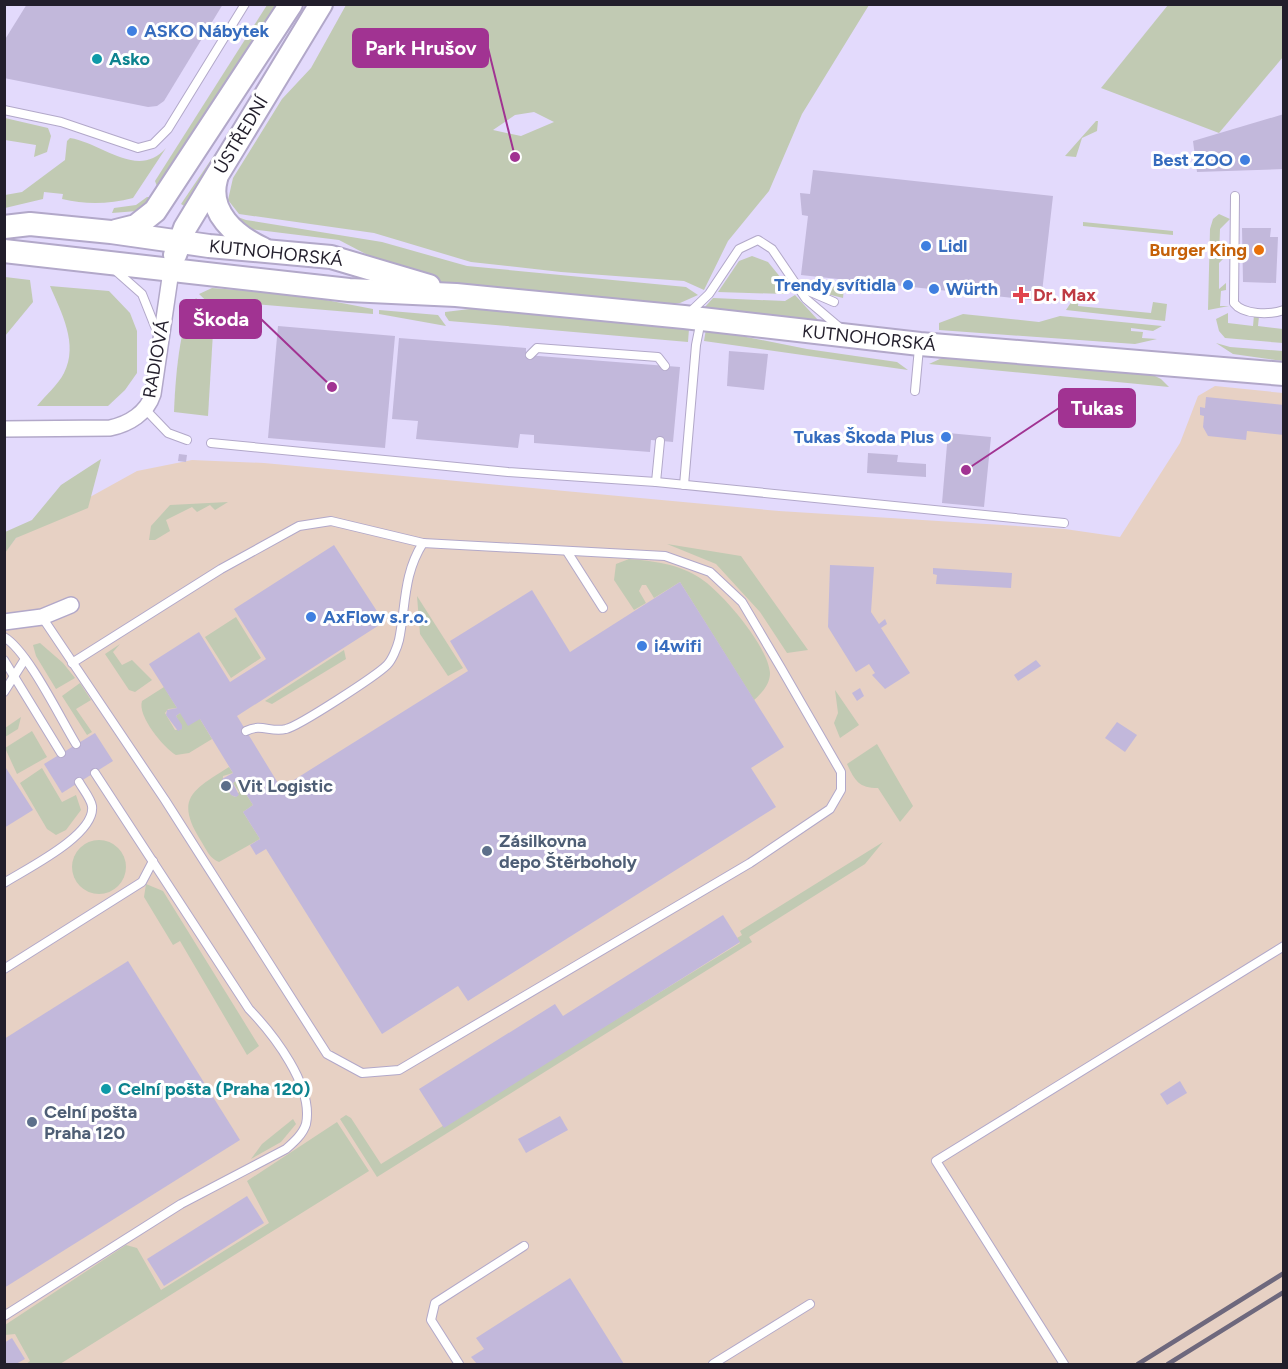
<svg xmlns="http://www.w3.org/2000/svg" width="1288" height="1369" viewBox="0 0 1288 1369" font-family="Figtree,sans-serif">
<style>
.industrial{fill:#e7d1c4}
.green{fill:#c1cab3;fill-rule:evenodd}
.building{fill:#c2b8db}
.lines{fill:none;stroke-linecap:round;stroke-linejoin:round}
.lane-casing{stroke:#b2a8c9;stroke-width:10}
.street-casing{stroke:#b2a8c9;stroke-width:18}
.secondary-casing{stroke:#b2a8c9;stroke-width:26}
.lane{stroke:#fff;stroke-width:8}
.street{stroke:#fff;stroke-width:15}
.secondary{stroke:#fff;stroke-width:22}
.rail{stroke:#6e687d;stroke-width:4.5}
.shop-dot{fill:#3f7fe0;stroke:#fff;stroke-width:2}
.culture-dot{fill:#0f9aa8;stroke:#fff;stroke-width:2}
.food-dot{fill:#e8710a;stroke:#fff;stroke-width:2}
.health-dot{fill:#e0444e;stroke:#fff;stroke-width:2}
.service-dot{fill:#5c6f8a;stroke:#fff;stroke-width:2}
.labels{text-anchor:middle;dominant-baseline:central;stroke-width:6;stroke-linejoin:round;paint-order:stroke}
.shop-label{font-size:18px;font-weight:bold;fill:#366cbe;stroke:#fff;text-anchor:start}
.culture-label{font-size:18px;font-weight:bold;fill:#0d838f;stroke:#fff;text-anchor:start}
.street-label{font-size:18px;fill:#221e2b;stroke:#fff}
.food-label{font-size:18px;font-weight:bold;fill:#c56008;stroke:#fff;text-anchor:end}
.health-label{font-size:18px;font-weight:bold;fill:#be3a42;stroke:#fff;text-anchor:start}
.service-label{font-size:18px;font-weight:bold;fill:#4e5e75;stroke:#fff;text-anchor:start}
.leader{fill:none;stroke:#a13392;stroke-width:2}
.callout-dot{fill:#a13392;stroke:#fff;stroke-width:2}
.callout{fill:#a13392;stroke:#a13392;stroke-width:2}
.callout-label{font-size:20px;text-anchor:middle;font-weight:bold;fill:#fff}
</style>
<rect width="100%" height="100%" fill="#e3dafc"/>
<!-- industrial -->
<polygon class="industrial" points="1215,386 1283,393 1283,1364 5,1364 4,553 16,538 137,471 192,460 264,463 779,511 1065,529 1120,537 1180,443 1198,396"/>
<!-- green -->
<g class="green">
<polygon points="267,5 278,5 158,189 155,181"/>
<path d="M346,5V4L869,5L802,114L769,191L728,241L704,290L684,281L561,272L471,262L374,233L239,214L228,200L233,178L282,99L311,68ZM534,112L554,122L521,136L493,130L515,115Z"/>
<polygon points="1168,5 1283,5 1283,57 1219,133 1101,88"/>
<polygon points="5,118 48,128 51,136 47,152 34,157 36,145 5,140"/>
<polygon points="1096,121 1098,121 1097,131 1082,138 1076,157 1065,156"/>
<path d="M70,138C102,143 138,180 166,148L133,198C109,204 87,205 62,199L63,194L44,192L43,199L5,208V195L22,192L65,160L67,141Z"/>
<polygon points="219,148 221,148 186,207 181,204"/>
<polygon points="147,197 152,197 137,211 112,213 114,208 136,205"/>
<polygon points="1219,214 1230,219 1220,229 1219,255 1226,250 1226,256 1219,263 1219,289 1226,283 1226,290 1221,291 1220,306 1229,306 1208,310 1210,229 1213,219"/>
<polygon points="235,216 246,220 382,242 467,266 686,287 698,295 680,303 664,305 431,281 383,263 339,240 249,229"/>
<polygon points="1083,222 1173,231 1173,235 1083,226"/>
<polygon points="752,256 768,262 790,289 784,294 718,292 739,261"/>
<polygon points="5,277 30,280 33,302 5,336"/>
<polygon points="808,284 844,288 843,298 827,294"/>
<path d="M50,286L109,291L130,313L137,331V373L125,390L108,406H37C45,396 58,385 64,373C79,344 61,312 50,286Z"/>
<path d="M212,288L300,295L373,309V314L243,303C223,312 214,309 199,294Z"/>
<polygon points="795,295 818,320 704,308 713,298 785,301"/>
<polygon points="1076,295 1079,295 1078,306 1151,313 1153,302 1167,304 1165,321 1066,310"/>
<path d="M196,298L214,316L208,416L174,412C175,385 179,319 196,298Z"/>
<polygon points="478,308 689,329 688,342 449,321 445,315 445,312"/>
<polygon points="379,310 438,315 446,326 379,314"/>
<polygon points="1228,313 1228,323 1253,326 1254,315 1259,316 1258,326 1283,329 1283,326 1283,343 1225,338 1219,331 1216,319"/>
<polygon points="963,314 1039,322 1060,316 1162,326 1153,331 1131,328 1131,331 1143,332 1142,338 1157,339 1135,344 939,330 939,323"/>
<polygon points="706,329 807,349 897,362 908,370 704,341"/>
<polygon points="1216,343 1230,347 1283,351 1283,361 1233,354"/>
<polygon points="942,358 1151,374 1161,379 1169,387 929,364"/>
<polygon points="101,459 88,508 16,538 5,553 5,532 32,520 61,485"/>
<polygon points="228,502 215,510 210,505 197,512 192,507 166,520 170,531 155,540 149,540 151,526 170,505"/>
<polygon points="667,544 741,556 808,650 787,653 760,612 716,564"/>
<path d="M629,559C653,561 679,564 700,578C722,592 768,646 770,673C770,684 762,693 754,700L680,582L654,598L646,585H642L639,591L646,603L634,610L614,580L616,564Z"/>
<polygon points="417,596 463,668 448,676 420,634"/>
<polygon points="236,617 261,658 231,678 205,637"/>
<polygon points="40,643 63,663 75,678 56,689 36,656 33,645"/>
<polygon points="120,644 113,652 122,665 132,660 152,680 135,692 129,690 105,654"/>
<polygon points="344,650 346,659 272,704 265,701"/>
<polygon points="80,683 91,700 76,709 92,732 87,735 62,696"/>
<path d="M164,687L177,708L168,709L165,713L175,730L182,729L176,716L180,713L200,719L212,739L189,753L176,755C164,748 137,716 142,701Z"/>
<polygon points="835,690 859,725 840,738 834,723 838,713"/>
<polygon points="21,717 18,729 5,737 5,728"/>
<polygon points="32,731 47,757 17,774 5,748"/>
<path d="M877,744L913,806L900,822L878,788C859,788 855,781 847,764Z"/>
<path d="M229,767L233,773L223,776C222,783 229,796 236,797L239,792L233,783L237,780L253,805L243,812L260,839L219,862C210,859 206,849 201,841C174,798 193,790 229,767Z"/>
<polygon points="42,768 62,802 76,795 81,810 66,830 56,835 47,829 20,783"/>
<circle cx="99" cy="867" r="27"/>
<polygon points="883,842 865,864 749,937 752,942 377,1177 340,1119 346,1115 351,1118 381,1164 740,943 737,938 742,935 740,931"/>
<polygon points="146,884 163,891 259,1046 247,1055 180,941 173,945 144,897"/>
<polygon points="293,1119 296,1124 281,1142 251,1159 262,1144"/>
<polygon points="337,1122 369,1171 60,1364 26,1364 30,1361 15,1334 5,1335 5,1325 126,1245 137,1248 161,1290 269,1223 247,1181"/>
</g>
<!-- building -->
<g class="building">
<polygon points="27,4 223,4 164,101 157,106 148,107 4,78 4,41"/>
<polygon points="1284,114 1284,169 1197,172 1193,141"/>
<polygon points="813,170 1053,196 1041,301 801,275 808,216 802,215 800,193 810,194"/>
<polygon points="1242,228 1271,228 1270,237 1278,237 1276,283 1243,282"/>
<polygon points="278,326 395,336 385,448 268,438"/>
<polygon points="399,338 526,348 526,355 680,367 673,442 651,440 650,452 534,443 534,435 520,434 518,448 416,439 418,421 392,419"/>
<polygon points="729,351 768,354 764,390 727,386"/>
<polygon points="1206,397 1284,405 1284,435 1247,431 1246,440 1208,436 1203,427 1204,416 1200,415 1200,407 1205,408"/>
<polygon points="948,433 991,437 984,507 942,503"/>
<polygon points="868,453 898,455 897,462 926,464 926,477 867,473"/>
<polygon points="179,454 187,455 186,462 178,461"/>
<polygon points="334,545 384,622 237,716 281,788 468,671 450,641 532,590 570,652 680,582 784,747 751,768 776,807 468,1001 458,986 382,1034 266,849 256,855 250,845 260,839 243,812 253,805 237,780 233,783 239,795 236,797 231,795 222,779 233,773 200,719 188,726 180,713 176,716 182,725 182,729 178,731 166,715 167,710 177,708 149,664 199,632 230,682 266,659 234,609"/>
<polygon points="830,565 874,567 871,612 879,624 885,619 887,624 881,628 910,673 885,689 872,675 875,673 869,664 856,672 828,627"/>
<polygon points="933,568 1012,573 1011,588 936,584 937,575 933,574"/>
<polygon points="1036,660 1041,666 1018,681 1014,675"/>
<polygon points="860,688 864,696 857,701 852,693"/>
<polygon points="1117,722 1137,735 1125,752 1105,738"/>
<polygon points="95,733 113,761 62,793 44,764"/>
<polygon points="4,765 33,810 4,828"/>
<polygon points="723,915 740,942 444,1128 419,1089 555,1004 563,1016"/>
<polygon points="128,961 240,1140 4,1288 4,1039"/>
<polygon points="1180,1081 1187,1093 1167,1105 1160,1094"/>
<polygon points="560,1116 568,1130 526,1153 518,1139"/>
<polygon points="247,1196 264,1223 164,1286 147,1259"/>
<polygon points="570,1278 624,1364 477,1364 471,1357 484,1349 476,1338"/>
<polygon points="12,1338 25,1359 16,1364 4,1364 4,1343"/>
</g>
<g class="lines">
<!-- lane casing -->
<g class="lane-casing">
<g id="lane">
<polyline points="4,110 61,122 138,148 153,144 168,129 245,4"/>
<path d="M1235,196L1234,303C1243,315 1270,315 1284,310"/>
<polyline points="116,271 142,294 158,334"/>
<polyline points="799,287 834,302"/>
<polyline points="688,314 709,294 739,249 758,240 772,249 806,299 839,327"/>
<polyline points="530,355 537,348 658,357 665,366"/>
<polyline points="915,391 919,348"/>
<polyline points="145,409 168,433 187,440"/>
<polyline points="211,443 508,472 656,482 1064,523"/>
<polyline points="656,482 660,441"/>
<polyline points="684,485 696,345 701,320"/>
<polyline points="568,553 603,608"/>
<path d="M42,617L165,800L327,1054L362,1073L399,1070L750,863L830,809L841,790V772L781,668L742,602L710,572L665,556L423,543C403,574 406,606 399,640C397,648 392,660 387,665C376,676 299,726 286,729C271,733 261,723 246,731"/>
<path d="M4,637C28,651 60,718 76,744"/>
<polyline points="4,660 61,753"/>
<polyline points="72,663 221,569 299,526 331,521 423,543"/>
<polyline points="4,692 25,659"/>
<path d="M4,883C26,869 96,835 92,806C91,799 83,789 79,782"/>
<polyline points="4,969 142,882 153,861"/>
<path d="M4,1316L181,1204L286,1149C294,1142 303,1134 306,1124C314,1086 273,1034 249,1009L95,773"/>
<polyline points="459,1364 431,1320 435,1303 524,1246"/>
<polyline points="713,1364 810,1304"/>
<polyline points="1064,1364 936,1161 1284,946"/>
</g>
</g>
<!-- street casing -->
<g class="street-casing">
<g id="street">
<path d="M4,429L110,428C129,424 147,413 153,394L171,271"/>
<polyline points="4,622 42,617 71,605"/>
</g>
</g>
<!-- secondary casing -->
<g class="secondary-casing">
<g id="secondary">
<path d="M216,179C207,212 235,236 263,249"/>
<polyline points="4,227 30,224 111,232 209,246 331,257 429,286"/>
<polyline points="116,231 136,226 155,211 291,4"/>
<polyline points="4,251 349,290 456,295 684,317 920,344 1284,374"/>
<polyline points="175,255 185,228 321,4"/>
</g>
</g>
<!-- lane -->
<use href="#lane" class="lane"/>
<!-- street -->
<use href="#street" class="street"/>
<!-- secondary -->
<use href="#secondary" class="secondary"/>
<!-- rail -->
<g class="rail">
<polyline points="1138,1364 1284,1273"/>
<polyline points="1168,1364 1284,1292"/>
</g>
</g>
<!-- markers -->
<g class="shop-dot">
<circle cx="132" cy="31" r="6"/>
<circle cx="1245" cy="160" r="6"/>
<circle cx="926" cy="246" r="6"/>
<circle cx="908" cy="285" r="6"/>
<circle cx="934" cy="289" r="6"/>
<circle cx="946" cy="437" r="6"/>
<circle cx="311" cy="617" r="6"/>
<circle cx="642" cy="646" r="6"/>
</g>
<g class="culture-dot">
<circle cx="97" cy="59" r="6"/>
<circle cx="106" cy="1089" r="6"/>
</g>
<circle class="food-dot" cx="1259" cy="250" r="6"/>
<path class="health-dot" d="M1018 286h6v6h6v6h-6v6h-6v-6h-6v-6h6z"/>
<g class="service-dot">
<circle cx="226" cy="786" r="6"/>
<circle cx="487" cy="851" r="6"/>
<circle cx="32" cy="1122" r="6"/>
</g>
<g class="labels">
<!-- shop labels -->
<g class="shop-label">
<text x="144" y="31">ASKO Nábytek</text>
<text x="1233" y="160" text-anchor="end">Best ZOO</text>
<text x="938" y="246">Lidl</text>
<text x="896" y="285" text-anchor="end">Trendy svítidla</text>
<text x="946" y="289">Würth</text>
<text x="934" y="437" text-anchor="end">Tukas Škoda Plus</text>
<text x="323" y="617">AxFlow s.r.o.</text>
<text x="654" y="646">i4wifi</text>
</g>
<!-- culture labels -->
<g class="culture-label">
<text x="109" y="59">Asko</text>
<text x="118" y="1089">Celní pošta (Praha 120)</text>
</g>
<!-- street labels -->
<g class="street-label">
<text transform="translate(241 135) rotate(-59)">ÚSTŘEDNÍ</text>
<text transform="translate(276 253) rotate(6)">KUTNOHORSKÁ</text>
<text transform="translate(869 338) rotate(6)">KUTNOHORSKÁ</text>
<text transform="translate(156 359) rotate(-80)">RADIOVÁ</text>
</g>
<!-- food labels -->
<g class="food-label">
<text x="1247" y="250">Burger King</text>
</g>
<!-- health labels -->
<g class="health-label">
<text x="1033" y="295">Dr. Max</text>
</g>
<!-- service labels -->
<g class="service-label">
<text x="238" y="786">Vit Logistic</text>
<text x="499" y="841">Zásilkovna<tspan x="499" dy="21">depo Štěrboholy</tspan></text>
<text x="44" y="1112">Celní pošta<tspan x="44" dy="21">Praha 120</tspan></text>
</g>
</g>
<!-- callouts -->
<path class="leader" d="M515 157L488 48M332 387L261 319M966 470L1059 408"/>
<g class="callout-dot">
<circle cx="515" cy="157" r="6"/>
<circle cx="332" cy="387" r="6"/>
<circle cx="966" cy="470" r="6"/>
</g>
<g class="callout">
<rect x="353" y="29" width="135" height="38" rx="6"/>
<rect x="180" y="300" width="81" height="38" rx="6"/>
<rect x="1059" y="389" width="76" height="38" rx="6"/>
</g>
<g class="callout-label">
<text x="421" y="55">Park Hrušov</text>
<text x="221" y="326">Škoda</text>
<text x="1097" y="415">Tukas</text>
</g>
<!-- border -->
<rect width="1288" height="1369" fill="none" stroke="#221e2b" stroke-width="12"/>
</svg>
